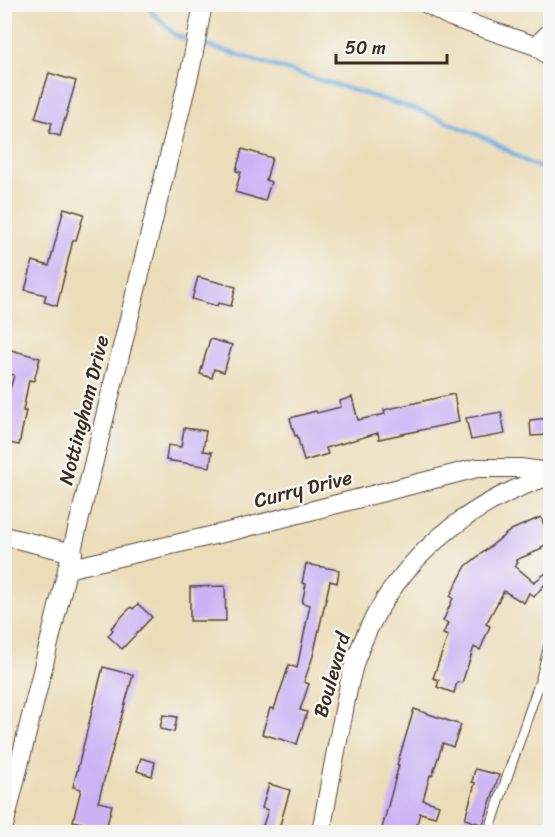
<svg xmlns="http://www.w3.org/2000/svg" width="555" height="837" viewBox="0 0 555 837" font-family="Sriracha,sans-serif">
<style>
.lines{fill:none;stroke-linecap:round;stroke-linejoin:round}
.stream{stroke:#6caee1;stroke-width:4.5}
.building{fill:#ccb2f5}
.service-casing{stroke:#564535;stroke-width:11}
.minor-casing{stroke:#564535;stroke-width:20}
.service{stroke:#fff;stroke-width:9}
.minor{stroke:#fff;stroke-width:18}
.labels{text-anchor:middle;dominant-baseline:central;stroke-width:5;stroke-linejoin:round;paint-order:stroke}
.street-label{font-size:20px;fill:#3b2a1e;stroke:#f6f6f2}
</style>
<rect width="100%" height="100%" fill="#f6f6f2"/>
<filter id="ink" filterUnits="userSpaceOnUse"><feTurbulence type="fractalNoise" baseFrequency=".0167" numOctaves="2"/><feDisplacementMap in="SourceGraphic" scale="12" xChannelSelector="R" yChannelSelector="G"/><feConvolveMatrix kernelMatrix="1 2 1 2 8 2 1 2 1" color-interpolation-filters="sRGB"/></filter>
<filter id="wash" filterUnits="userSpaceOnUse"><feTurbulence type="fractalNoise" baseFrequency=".008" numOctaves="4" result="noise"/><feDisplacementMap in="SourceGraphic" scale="24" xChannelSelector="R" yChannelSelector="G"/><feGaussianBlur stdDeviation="1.35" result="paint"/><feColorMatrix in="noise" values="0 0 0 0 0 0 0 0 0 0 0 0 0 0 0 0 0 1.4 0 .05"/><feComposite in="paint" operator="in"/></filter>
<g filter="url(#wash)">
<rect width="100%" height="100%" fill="#ecddb9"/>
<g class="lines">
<!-- stream -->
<g class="stream">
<polyline points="144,4 175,35 191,40"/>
<polyline points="199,43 421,111 488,139 529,163 550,172"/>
</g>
</g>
<g id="blocks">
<!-- building -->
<g class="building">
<polygon points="49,73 76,81 60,136 49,133 52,123 35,118"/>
<polygon points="242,149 272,158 266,180 271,182 265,201 235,192 241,172 236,171"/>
<polygon points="64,208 84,214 76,240 73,240 57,306 44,302 46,295 25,290 33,261 49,266"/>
<polygon points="198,277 236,287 231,306 218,303 217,306 192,299"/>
<polygon points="210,339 232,345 224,372 214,369 212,378 200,374"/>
<polygon points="4,348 40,358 34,381 29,380 23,411 26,411 19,445 4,442 4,397 8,397 14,375 4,373"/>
<polygon points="454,394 459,422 379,439 378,433 326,448 328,454 304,461 297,435 295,436 290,418 316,411 317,413 341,407 340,401 352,397 358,420 385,414 384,410"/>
<polygon points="501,412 505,434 471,440 466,418"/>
<polygon points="550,418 550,435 531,436 530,420"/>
<polygon points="184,428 206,431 203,451 212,452 210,467 166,460 168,445 181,447"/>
<polygon points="541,517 550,543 541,547 542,549 516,560 518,563 515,566 534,582 550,570 550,578 534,597 529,593 524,603 504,591 486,624 490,626 480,650 474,647 462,683 457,682 454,693 437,687 439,680 433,678 448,636 443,634 448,623 443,621 453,598 450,596 466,566 511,530"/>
<polygon points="306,564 339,570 337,583 330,581 313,656 304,682 309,684 300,710 307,712 297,744 262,734 270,708 274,709 289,665 297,668 310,605 302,603 306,584 302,583"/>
<polygon points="225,586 226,621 190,621 190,587"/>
<polygon points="138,604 152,617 122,649 108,636 113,630 111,628 131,607 133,609"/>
<polygon points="103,667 133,675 98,802 112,805 106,829 73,821 81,789 73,787"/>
<polygon points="414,709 461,725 453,747 443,743 432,776 430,775 423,800 439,805 435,817 420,813 415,832 381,832 399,765 397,765"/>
<polygon points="163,715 177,717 174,732 160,729"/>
<polygon points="141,758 155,762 152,776 137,771"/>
<polygon points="475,769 499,775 483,825 465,819 475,783 472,782"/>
<polygon points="269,784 290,790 278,832 261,832 268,810 262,808"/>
</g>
</g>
</g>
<g filter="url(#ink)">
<use href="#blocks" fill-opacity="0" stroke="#564535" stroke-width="1.5"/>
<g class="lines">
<!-- service casing -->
<g class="service-casing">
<polyline id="service" points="489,832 503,789 541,678 550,641"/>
</g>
<!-- minor casing -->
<g class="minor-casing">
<g id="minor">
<polyline points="427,4 451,17 536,46 550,57"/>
<polyline points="536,46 550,32"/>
<polyline points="4,536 73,553"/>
<polyline points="67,569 236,530 477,468 520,468 550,472"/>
<polyline points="4,826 191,67 203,4"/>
<path d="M321,832C328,795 334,758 342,721C346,700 349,679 356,659C387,569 462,504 550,476"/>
</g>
</g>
<!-- service -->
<use href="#service" class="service"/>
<!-- minor -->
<use href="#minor" class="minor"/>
</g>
</g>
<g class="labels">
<!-- street labels -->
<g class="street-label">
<text transform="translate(84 410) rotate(-76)">Nottingham Drive</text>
<text transform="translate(303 489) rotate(-14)">Curry Drive</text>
<text transform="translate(332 675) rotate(-74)">Boulevard</text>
</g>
</g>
<!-- margin -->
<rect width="555" height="837" fill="none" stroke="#f6f6f2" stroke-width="24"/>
<!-- scale -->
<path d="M336 54v9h111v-9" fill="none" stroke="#3b2a1e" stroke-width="3"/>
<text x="345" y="54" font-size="18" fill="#3b2a1e" stroke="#f6f6f2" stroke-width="4.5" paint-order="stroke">50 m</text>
</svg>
